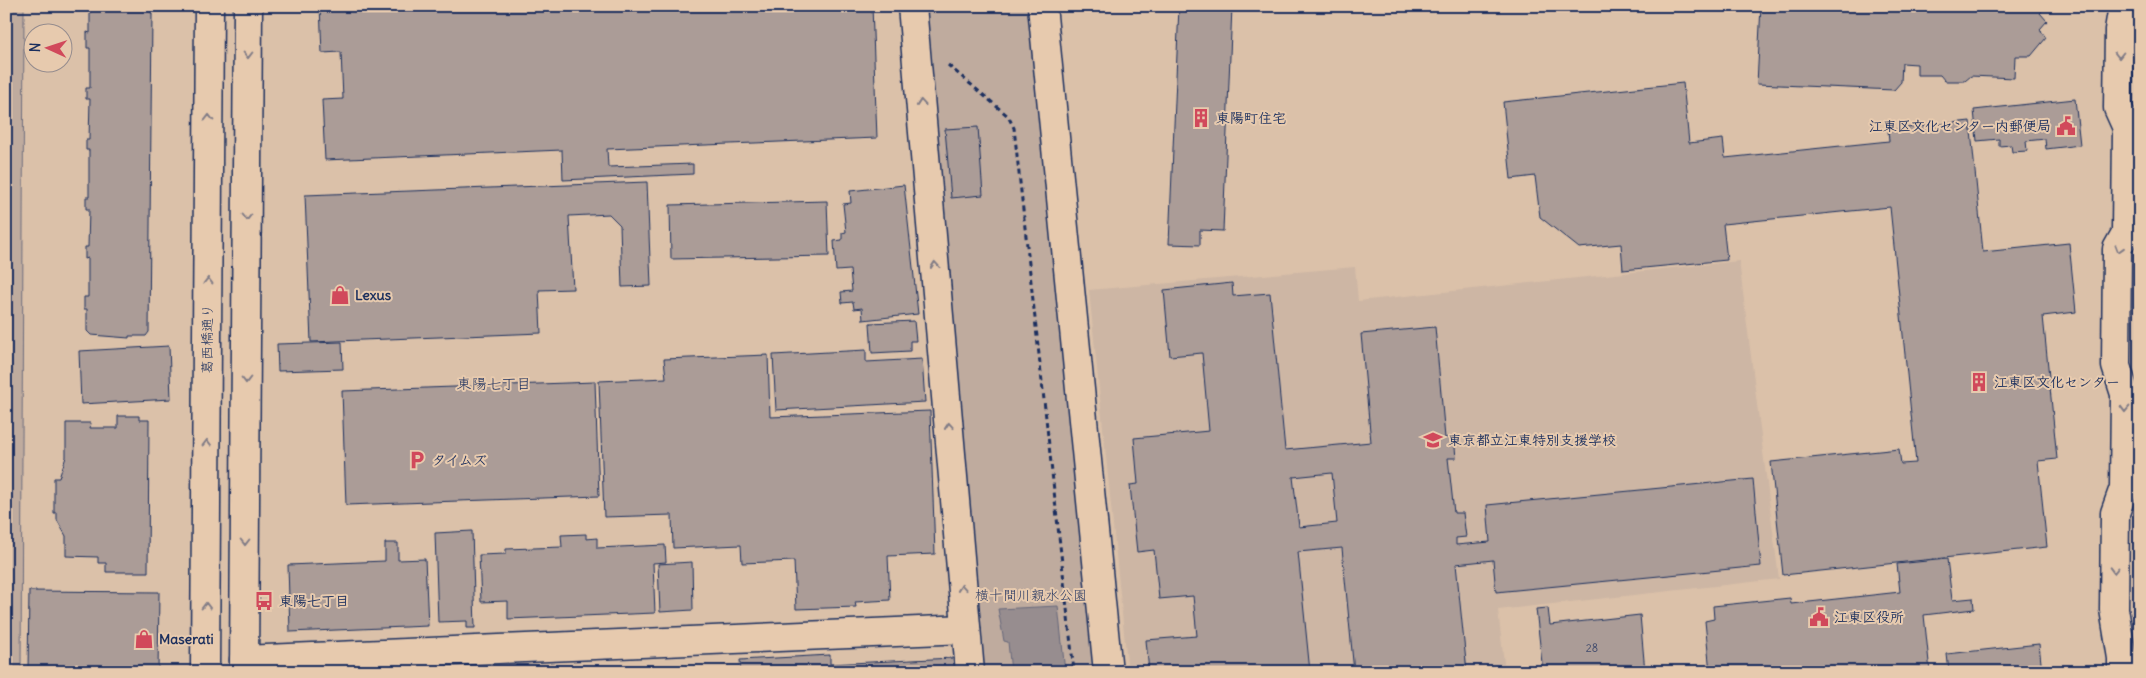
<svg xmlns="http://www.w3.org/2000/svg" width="2146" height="678" viewBox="0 0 2146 678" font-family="Delius,'Klee One',sans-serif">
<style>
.built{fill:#cdb6a4}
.green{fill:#bfab9e;stroke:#6d6d7e}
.water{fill:#978d8f;stroke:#65677b}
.building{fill:#ab9c97;stroke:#1b2f5e;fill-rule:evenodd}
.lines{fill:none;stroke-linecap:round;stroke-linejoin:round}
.minor-casing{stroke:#1b2f5e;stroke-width:31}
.tertiary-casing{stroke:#1b2f5e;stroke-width:31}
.secondary-casing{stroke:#1b2f5e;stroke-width:31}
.path{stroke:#1b2f5e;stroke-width:3;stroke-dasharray:5 4;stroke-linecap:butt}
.minor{stroke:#e7caae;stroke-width:28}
.tertiary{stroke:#e7caae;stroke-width:28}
.secondary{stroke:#e7caae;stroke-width:28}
.oneway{stroke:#817c86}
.labels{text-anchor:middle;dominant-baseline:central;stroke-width:4;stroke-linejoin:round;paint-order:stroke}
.number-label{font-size:11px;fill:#3f4a6c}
.poi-label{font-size:14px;font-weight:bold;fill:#1b2f5e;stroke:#e7caae;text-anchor:start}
.street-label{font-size:14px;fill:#1b2f5e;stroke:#e7caae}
.park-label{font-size:14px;fill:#2b3b64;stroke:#e7caae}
.neighbourhood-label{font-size:15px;fill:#1b2f5e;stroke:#e7caae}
</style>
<rect width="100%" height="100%" fill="#dbc1a9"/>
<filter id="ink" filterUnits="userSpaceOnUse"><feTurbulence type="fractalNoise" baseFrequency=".02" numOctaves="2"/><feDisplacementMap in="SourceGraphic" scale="10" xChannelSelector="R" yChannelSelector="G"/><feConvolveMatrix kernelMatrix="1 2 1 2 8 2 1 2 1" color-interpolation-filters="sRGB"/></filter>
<g filter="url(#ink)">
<!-- built -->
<polygon class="built" points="1739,261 1779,579 1498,610 1505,672 1128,672 1089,290 1355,267 1358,301"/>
<!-- green -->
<g class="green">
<polygon points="6,6 24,6 21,672 6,672"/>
<polygon points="923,6 1030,6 1096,672 982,672"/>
</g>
<!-- water -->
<g class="water">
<polygon points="6,6 8,517 6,521"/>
<polygon points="1058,606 1065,672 1011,672 1008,642 1004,641 998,609"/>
</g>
<!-- building -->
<g class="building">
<polygon points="114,6 147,9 152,14 149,332 146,336 129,336 129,338 91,335 87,331 87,309 84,309 84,297 88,297 88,258 85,259 85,247 88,247 89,209 86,209 86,197 89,197 89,150 86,150 86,140 89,140 90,99 86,99 86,88 90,88 90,48 87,48 87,32 90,33 90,13 95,8 114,8"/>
<polygon points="320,6 872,6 877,138 607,149 608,167 693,164 693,174 563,180 562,150 325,160 322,100 343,99 341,52 322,53"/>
<polygon points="1179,6 1232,6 1223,231 1200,230 1200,245 1169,244"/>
<polygon points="1761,6 2047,6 2040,13 2047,21 2040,29 2046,38 2031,56 2015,56 2014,78 1971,76 1965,81 1945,81 1940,75 1917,75 1917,64 1902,63 1901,82 1894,90 1757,84"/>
<polygon points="1683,83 1689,143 1723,139 1725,158 1889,141 1888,130 1970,121 1983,252 2069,243 2076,312 2043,316 2057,459 2038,461 2047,547 1783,575 1771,462 1899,449 1901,464 1916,463 1890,207 1723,224 1727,260 1623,270 1621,244 1579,248 1540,217 1535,176 1511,179 1503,102"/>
<polygon points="2075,99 2080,145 2046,149 2045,139 2026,141 2027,151 2012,152 2011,145 1999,146 1999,139 1977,141 1974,110"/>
<polygon points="978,127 983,195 951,198 945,129"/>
<polygon points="647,182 651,286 622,287 620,225 609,214 569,216 573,289 539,290 541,333 311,342 305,195"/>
<polygon points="904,185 918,314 863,320 862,308 854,309 853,302 842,303 841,292 852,291 850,270 836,271 834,241 842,240 842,233 846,232 843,204 851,203 850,191"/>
<polygon points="827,201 829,256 671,259 670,205"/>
<path d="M1232,283L1233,296L1270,293L1285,450L1371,442L1361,334L1435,327L1445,438L1454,437L1456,458H1448L1454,513H1463L1466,537L1456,538V545L1490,542L1487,505L1753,479L1761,566L1496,592L1493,560L1456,564L1467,672H1354L1342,548L1298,552L1310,672H1149L1146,640L1197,636L1193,596L1159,599L1154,550L1137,552L1130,485L1138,484L1134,438L1209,431L1202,353L1170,356L1164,290ZM1332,473L1337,523L1299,527L1293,477Z"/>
<polygon points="914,321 916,341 910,341 910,351 872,353 870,323"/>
<polygon points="342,342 343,369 278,371 277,344"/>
<polygon points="169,346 171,399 81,404 79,351"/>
<polygon points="866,350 866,362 922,359 925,402 776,410 773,355"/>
<polygon points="768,355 770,417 930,411 935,554 888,556 890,600 855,602 856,607 796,609 794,561 742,563 741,545 673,548 672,515 604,517 599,381 666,378 664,359"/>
<polygon points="595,382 599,496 346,505 342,391"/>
<polygon points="118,416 139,416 139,420 149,420 148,572 106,572 106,563 98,563 98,557 66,556 66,536 57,520 57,513 54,513 54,478 59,478 66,457 66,423 91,423 90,428 118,428"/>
<polygon points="472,531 475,628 467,628 467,621 438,622 435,533"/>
<polygon points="586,534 586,539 597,538 597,548 665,545 666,562 653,563 655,613 508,619 508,601 481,602 479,555 506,554 506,549 562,547 561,535"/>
<polygon points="385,543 398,543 398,560 425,559 428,626 290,632 288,565 385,561"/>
<polygon points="1947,559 1952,600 1973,598 1974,609 1924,615 1930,672 1710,672 1705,621 1714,619 1713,606 1790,598 1791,604 1900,592 1897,564"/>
<polygon points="692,562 693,610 660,612 658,564"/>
<polygon points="29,591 159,592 158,672 28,672"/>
<polygon points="1548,608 1550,625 1640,615 1645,672 1543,672 1536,609"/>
<polygon points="2039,644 2042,672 1949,672 1947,654"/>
<polygon points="830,655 830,664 953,658 955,672 741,672 740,660"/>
</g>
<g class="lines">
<!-- minor casing -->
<g class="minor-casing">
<g id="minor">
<polyline points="912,6 970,672"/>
<polyline points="244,660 966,629"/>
<polyline points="2122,672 2122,658 2114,609 2115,513 2124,488 2125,394 2116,366 2117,249 2126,233 2127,128 2118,108 2119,30 2123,6"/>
</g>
</g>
<!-- tertiary casing -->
<g class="tertiary-casing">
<polyline id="tertiary" points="1042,6 1108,672"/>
</g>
<!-- secondary casing -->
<g class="secondary-casing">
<g id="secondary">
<polyline points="205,672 209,6"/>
<polyline points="244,672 248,6"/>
</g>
</g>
<!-- path -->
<polyline class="path" points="948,65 1008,116 1014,128 1074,672"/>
<!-- minor -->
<use href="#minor" class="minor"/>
<!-- tertiary -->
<use href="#tertiary" class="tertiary"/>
<!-- secondary -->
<use href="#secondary" class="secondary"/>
</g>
<!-- one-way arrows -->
<defs><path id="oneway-chevron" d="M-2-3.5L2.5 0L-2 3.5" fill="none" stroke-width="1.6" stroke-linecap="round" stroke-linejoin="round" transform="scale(1.25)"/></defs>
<g class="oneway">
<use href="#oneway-chevron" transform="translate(248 55) rotate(90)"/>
<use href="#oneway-chevron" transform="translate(2119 55) rotate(90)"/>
<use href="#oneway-chevron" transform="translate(921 103) rotate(-95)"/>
<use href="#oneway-chevron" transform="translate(209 118) rotate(-90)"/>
<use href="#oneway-chevron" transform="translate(247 217) rotate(90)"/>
<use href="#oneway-chevron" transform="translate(2119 249) rotate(107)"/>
<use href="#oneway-chevron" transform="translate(935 265) rotate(-95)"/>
<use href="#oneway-chevron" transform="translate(208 281) rotate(-90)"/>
<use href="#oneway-chevron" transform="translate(246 380) rotate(90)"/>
<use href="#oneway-chevron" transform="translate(2125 409) rotate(91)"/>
<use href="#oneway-chevron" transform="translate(949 426) rotate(-95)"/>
<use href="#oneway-chevron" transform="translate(207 443) rotate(-90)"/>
<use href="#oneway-chevron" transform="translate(245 542) rotate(90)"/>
<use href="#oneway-chevron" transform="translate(2114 570) rotate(91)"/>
<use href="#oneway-chevron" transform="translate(962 588) rotate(-95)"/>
<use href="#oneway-chevron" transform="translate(206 606) rotate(-90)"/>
</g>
</g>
<!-- icons -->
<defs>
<g id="building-bare" transform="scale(1.5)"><path d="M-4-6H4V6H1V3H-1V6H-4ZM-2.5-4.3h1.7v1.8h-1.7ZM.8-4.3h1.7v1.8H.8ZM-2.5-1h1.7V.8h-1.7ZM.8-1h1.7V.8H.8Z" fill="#d1495b" stroke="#e7caae" stroke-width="2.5" paint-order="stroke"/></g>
<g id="civic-bare" transform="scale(1.5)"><path d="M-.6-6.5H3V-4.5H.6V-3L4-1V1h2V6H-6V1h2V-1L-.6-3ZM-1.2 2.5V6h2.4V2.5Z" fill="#d1495b" stroke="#e7caae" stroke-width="2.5" paint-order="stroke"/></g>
<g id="shop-bare" transform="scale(1.5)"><path d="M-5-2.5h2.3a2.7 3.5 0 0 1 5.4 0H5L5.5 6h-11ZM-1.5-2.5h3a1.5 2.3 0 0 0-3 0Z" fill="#d1495b" stroke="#e7caae" stroke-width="2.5" paint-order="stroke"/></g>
<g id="school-bare" transform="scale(1.5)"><path d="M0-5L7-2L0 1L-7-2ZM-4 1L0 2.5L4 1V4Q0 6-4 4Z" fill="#d1495b" stroke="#e7caae" stroke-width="2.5" paint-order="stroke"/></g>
<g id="parking-bare" transform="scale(1.5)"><path d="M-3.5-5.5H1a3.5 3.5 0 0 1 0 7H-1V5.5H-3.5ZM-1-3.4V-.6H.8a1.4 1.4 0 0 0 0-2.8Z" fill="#d1495b" stroke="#e7caae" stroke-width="2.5" paint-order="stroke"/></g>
<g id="bus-bare" transform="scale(1.5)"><path d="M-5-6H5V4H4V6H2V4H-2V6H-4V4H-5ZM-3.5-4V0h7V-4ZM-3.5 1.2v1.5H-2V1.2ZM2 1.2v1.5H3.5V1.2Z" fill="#d1495b" stroke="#e7caae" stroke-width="2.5" paint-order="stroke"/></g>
</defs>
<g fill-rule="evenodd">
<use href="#building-bare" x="1201" y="118"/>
<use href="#civic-bare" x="2066" y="126"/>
<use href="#shop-bare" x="340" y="295"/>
<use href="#building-bare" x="1979" y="382"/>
<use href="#school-bare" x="1433" y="440"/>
<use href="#parking-bare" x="417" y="460"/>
<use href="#bus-bare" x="264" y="601"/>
<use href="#civic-bare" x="1819" y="617"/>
<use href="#shop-bare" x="144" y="639"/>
</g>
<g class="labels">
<!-- number labels -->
<g class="number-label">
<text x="1592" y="648">28</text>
</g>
<!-- poi labels -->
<g class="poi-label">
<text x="1216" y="118">東陽町住宅</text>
<text x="2051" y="126" text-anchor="end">江東区文化センター内郵便局</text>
<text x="355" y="295">Lexus</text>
<text x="1994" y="382">江東区文化センター</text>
<text x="1448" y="440">東京都立江東特別支援学校</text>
<text x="432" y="460">タイムズ</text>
<text x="279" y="601">東陽七丁目</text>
<text x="1834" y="617">江東区役所</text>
<text x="159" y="639">Maserati</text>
</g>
<!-- street labels -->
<g class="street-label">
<text transform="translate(207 339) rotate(-90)">葛西橋通り</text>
</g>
<!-- park labels -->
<g class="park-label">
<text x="1031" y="595">横十間川親水公園</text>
</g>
<!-- neighbourhood labels -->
<g class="neighbourhood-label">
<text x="494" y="383">東陽七丁目</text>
</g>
</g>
<!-- margin -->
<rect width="2146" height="678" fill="none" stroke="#e7caae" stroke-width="25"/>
<rect x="12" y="12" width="2121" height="653" fill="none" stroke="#1b2f5e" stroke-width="2" filter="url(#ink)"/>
<!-- north arrow -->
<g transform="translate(48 48) rotate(273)"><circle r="24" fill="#e7caae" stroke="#958c8e"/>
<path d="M0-4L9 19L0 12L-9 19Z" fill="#d1495b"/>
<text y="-8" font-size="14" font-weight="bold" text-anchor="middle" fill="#1b2f5e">N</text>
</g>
</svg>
